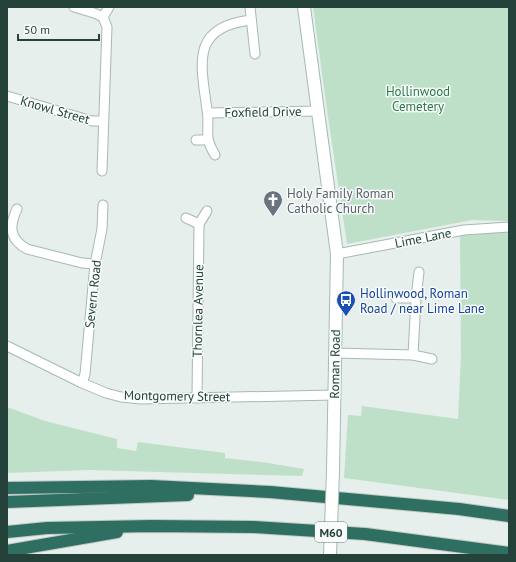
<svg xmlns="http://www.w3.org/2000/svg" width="516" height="562" viewBox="0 0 516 562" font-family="'PT Sans',sans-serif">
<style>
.green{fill:#bfe0c8}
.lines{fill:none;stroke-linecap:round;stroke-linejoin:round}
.street-casing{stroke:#a8b8b2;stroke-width:11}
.secondary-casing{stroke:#a4bbb3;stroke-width:14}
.highway-casing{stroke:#c2cac8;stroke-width:14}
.street{stroke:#fff;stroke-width:9}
.secondary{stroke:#fff;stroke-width:12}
.highway{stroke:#2f6f62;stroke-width:12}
.secondary-bridge-casing{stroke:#a4bbb3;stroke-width:14;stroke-linecap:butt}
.secondary-bridge{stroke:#fff;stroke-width:12}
.labels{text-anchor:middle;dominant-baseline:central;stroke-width:3;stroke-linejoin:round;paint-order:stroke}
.shield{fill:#f7fbf9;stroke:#637a73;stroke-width:1}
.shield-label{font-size:12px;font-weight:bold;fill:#24423a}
.park-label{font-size:13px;fill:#2d7a4b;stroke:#f7fbf9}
.street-label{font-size:13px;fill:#24423a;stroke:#f7fbf9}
.worship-label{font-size:13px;fill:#5b616d;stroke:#f7fbf9;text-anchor:start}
.transit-label{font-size:13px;fill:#164399;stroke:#f7fbf9;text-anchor:start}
</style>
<rect width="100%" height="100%" fill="#e6efeb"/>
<!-- green -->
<g class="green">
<polygon points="313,7 509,7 509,221 472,220 347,244 327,110"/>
<polygon points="509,230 509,500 344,478 348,415 361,416 362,406 458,419 461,356 460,235"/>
<polygon points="7,407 45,421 117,439 117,448 136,451 138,442 225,453 225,458 268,463 304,469 302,476 89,470 7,473"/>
</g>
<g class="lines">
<!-- street casing -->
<g class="street-casing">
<g id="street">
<polyline points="74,7 94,13 103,17"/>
<polyline points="250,7 255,54"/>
<polyline points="103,17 109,7"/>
<polyline points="7,96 92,121 103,121"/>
<polyline points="208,113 318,111"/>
<polyline points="196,140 208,140"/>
<path d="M215,155C212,150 209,144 208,138C207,129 209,119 207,110C201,64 190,27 251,20"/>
<polyline points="102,171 107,27 103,17"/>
<path d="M17,209C9,226 9,239 27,249L82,263L95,264"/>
<polyline points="186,218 199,224 207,211"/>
<polyline points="337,254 464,230 509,227"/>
<polyline points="396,298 416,298"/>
<polyline points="7,346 82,383 106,393 121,397 141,399 334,395"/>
<polyline points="335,353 413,355 432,359"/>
<polyline points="413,355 416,298 419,272"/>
<polyline points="82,383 85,374 95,264 102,229 103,205"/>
<polyline points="197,398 199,224"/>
</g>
</g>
<!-- secondary casing -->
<g class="secondary-casing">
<polyline id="secondary" points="304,7 337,254 333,471"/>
</g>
<!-- highway casing -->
<g class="highway-casing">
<g id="highway">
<polyline points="7,488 151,486 270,492 459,509 509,516"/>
<polyline points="7,502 188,495"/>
<polyline points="7,532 47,528 152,526 254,527 365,534 509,553"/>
<polyline points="7,551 117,532"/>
</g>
</g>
<!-- street -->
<use href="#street" class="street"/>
<!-- secondary -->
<use href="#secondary" class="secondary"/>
<!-- highway -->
<use href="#highway" class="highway"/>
<!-- secondary-bridge casing -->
<g class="secondary-bridge-casing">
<polyline id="secondary-bridge" points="330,555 333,471"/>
</g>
<!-- secondary-bridge -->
<use href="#secondary-bridge" class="secondary-bridge"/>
</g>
<!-- icons -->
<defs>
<g id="church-pin" transform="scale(1)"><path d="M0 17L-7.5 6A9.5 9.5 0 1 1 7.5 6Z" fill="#6b7280" stroke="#f7fbf9"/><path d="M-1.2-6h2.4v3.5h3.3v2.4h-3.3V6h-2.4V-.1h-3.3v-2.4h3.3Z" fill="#fff"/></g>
<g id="bus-pin" transform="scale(1)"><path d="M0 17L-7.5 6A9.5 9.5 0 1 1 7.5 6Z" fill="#1a4fb4" stroke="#f7fbf9"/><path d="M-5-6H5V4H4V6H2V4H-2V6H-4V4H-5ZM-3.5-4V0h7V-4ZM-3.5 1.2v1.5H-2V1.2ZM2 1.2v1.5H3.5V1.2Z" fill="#fff"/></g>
</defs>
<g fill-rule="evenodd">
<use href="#church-pin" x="273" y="200"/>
<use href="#bus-pin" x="346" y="300"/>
</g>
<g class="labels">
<!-- shield labels -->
<rect class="shield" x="315" y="522" width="32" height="20" rx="3"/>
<g class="shield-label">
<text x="331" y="532">M60</text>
</g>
<!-- park labels -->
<g class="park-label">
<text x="418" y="91">Hollinwood<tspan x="418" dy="15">Cemetery</tspan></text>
</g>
<!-- street labels -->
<g class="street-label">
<text transform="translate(55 110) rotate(16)">Knowl Street</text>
<text transform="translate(263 112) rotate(-1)">Foxfield Drive</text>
<text transform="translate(423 238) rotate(-11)">Lime Lane</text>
<text transform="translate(93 294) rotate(-84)">Severn Road</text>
<text transform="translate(198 311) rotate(-89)">Thornlea Avenue</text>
<text transform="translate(335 364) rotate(-89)">Roman Road</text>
<text transform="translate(177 396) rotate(1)">Montgomery Street</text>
</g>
<!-- worship labels -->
<g class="worship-label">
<text x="287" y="193">Holy Family Roman<tspan x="287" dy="15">Catholic Church</tspan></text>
</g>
<!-- transit labels -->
<g class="transit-label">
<text x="360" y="293">Hollinwood, Roman<tspan x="360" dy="15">Road / near Lime Lane</tspan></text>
</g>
</g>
<!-- border -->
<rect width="516" height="562" fill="none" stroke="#24423a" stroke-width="16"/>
<!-- scale -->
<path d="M18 34v6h81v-6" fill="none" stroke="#24423a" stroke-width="2"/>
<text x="24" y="34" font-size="12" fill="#24423a" stroke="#f7fbf9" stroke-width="3" paint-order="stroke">50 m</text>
</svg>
